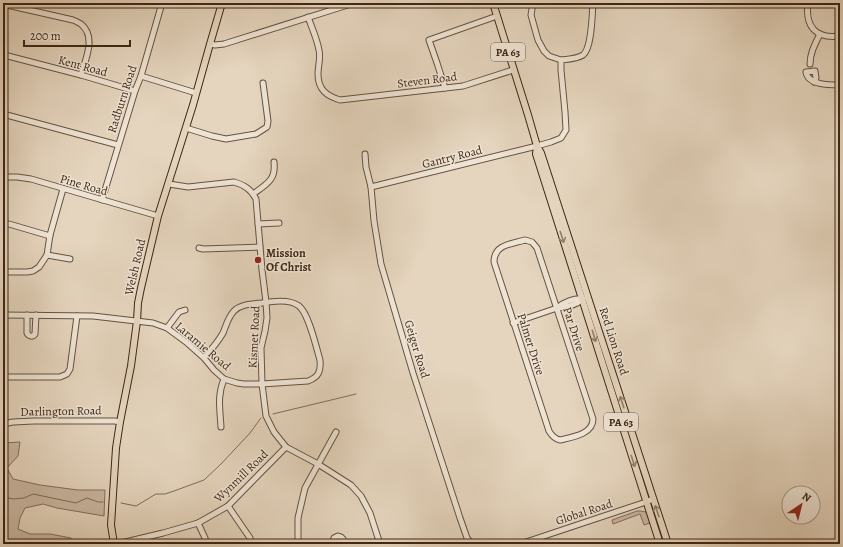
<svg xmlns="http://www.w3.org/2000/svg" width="843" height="547" viewBox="0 0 843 547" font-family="Alegreya,serif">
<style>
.green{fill:#c9b7a1;stroke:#846e5b}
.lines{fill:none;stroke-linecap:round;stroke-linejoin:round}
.stream{stroke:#816c58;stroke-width:1}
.minor-casing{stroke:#68523f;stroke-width:7}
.major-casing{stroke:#3f2615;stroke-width:8}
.minor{stroke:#eee4d5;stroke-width:5}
.major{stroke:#e5d5be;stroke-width:6}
.oneway{stroke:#927e6a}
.poi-dot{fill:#8f2418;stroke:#eee4d5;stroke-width:1.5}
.labels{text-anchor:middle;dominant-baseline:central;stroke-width:3;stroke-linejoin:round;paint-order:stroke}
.shield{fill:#eee4d5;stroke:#745f4f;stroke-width:1}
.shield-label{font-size:11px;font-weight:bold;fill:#3f2615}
.street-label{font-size:12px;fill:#3f2615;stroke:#eee4d5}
.poi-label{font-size:12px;font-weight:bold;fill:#3f2615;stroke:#eee4d5;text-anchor:start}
</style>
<rect width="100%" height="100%" fill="#e5d5be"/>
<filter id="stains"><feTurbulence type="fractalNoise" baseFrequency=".005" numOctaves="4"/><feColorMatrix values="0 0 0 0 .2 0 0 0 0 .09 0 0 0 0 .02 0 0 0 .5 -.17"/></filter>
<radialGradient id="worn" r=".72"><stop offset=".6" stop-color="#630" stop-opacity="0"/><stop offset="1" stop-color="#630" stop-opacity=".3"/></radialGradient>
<!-- green -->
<g class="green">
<polygon points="20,442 18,456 7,468 13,479 40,485 78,490 105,490 104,516 57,508 43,504 25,508 20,518 18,529 30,534 50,534 71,538 76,544 3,544 3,443"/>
<polygon points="637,511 641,511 646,512 650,523 644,525 640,514 613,524 612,520"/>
</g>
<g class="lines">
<!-- stream -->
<g class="stream">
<polyline points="273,414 356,394"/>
<polyline points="3,497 14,499 24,498 33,494 76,503 87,498 98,502 103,502"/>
<polyline points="121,503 136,506 156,494 165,494 174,491 204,480 221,464 250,433 261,418"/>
</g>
<!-- minor casing -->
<g class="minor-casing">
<g id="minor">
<path d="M808,3C805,27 816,39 840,36"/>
<path d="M3,5H7L73,20C76,21 79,23 81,24C97,37 85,60 81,75"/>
<path d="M308,17C312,28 317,39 319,50C321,58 318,66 318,74C318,90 327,96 340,100L463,86L513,70"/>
<polyline points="210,44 215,45 224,44 354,3"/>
<polyline points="3,56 8,56 81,75 135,91"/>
<path d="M561,60C568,59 577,59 583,55C592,48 592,15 593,3"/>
<path d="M810,64C810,53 815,44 820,34"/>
<polyline points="141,76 196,93"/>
<path d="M814,82L816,78L815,71L806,72C808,85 829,85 840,85"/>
<polyline points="445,88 437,63 429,40 497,16"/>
<polyline points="3,114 118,145"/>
<polyline points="186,128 212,136 226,139 256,134 267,127 268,121 263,83"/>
<polyline points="365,154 366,167 371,187 374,221 381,264 413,373 460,518 467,538 472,544"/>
<polyline points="3,177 17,177 31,179 158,216"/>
<path d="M169,184L188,187L234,182C244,185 251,189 256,199L262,270L266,302L267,318L265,331L261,348L262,384L266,416L274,432L286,447L318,464L351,485L361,496L370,513L380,544"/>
<polyline points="371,187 537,146 551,142 561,138 566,130 565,112 561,70 561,60 549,56 544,51 538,40 531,15 533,3"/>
<path d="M253,194C267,184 276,180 274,162"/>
<polyline points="102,200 135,91 141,76 162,3"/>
<polyline points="9,224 50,236"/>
<polyline points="258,224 279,223"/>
<path d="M525,240L532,242L537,248L593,419C593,434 573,437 560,440C555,439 552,436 549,431L494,262C494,244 512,244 525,240Z"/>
<polyline points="199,248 203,249 260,247"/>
<polyline points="47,255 70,259"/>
<polyline points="3,272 27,272 33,271 39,267 47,255 50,235 63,189"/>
<path d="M557,308C564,302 574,298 583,299"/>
<path d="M3,315L93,316L153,323L167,328L186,342L204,358L214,370L224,379L237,383L244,384H262L308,381C319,377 321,371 320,360C316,347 309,314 299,306C290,299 273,301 262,303C252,304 241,304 234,311C228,317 226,326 223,333C218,342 211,350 204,358"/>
<path d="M27,315V333C29,337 33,337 35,334L36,315"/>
<path d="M513,323L557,308C565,308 576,305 583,299"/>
<polyline points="167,328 179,312 185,310"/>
<polyline points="3,377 60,377 67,374 70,369 77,316"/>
<polyline points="3,424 13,422 34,421 115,421 120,422"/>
<path d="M221,427C220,409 217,396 224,379"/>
<polyline points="228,506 250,538"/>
<polyline points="198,523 205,538"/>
<polyline points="117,544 163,533 198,523 228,506 286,447"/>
<polyline points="298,544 298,518 305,488 336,432"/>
<polyline points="334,544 333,541 334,538 338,536 341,537 343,539 342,544"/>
<polyline points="520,544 646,502 653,499"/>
</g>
</g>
<!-- major casing -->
<g class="major-casing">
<g id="major">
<polyline points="493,3 528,115 537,146 536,154 645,497 660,544"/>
<polyline points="537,146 541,153 668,544"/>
<polyline points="114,544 111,525 116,448 120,422 131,366 137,321 138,303 141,288 158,216 193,105 210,44 222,3"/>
</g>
</g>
<!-- minor -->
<use href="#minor" class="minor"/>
<!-- major -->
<use href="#major" class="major"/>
</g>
<!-- one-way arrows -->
<defs><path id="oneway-shaft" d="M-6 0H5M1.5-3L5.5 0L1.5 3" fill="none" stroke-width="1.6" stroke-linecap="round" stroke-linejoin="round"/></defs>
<g class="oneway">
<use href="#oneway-shaft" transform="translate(562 237) rotate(72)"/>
<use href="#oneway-shaft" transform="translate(594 336) rotate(73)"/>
<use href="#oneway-shaft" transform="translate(622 402) rotate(-108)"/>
<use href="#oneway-shaft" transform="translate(633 461) rotate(72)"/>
<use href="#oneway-shaft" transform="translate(657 511) rotate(-109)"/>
</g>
<!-- markers -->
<circle class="poi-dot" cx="258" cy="260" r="4"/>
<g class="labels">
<!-- shield labels -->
<g class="shield">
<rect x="491" y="43" width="34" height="18" rx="3"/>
<rect x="604" y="413" width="34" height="18" rx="3"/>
</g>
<g class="shield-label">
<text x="508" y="52">PA 63</text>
<text x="621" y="422">PA 63</text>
</g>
<!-- street labels -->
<g class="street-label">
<text transform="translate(83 66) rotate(15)">Kent Road</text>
<text transform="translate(427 80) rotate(-7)">Steven Road</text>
<text transform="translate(122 99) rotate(-72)">Radburn Road</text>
<text transform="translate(452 157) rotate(-14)">Gantry Road</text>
<text transform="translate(84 185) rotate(16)">Pine Road</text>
<text transform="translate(135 267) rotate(-77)">Welsh Road</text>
<text transform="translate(574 329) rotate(72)">Par Drive</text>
<text transform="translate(254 337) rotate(-87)">Kismet Road</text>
<text transform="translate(614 341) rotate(72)">Red Lion Road</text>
<text transform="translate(531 344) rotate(72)">Palmer Drive</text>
<text transform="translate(203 346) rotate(40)">Laramie Road</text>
<text transform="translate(417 349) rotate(73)">Geiger Road</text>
<text transform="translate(61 411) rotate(-1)">Darlington Road</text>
<text transform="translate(241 476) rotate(-44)">Wynmill Road</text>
<text transform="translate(584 512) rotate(-18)">Global Road</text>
</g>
<!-- poi labels -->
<g class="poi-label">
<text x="266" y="253">Mission<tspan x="266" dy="14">Of Christ</tspan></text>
</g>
</g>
<!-- margin -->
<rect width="843" height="547" fill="none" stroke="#e5d5be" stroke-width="16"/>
<rect x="4" y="4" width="835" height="539" fill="none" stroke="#3f2615" stroke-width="2"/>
<rect x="8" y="8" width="827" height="531" fill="none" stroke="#3f2615"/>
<!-- north arrow -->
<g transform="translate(801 505) rotate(35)"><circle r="19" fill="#eee4d5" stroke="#a89888"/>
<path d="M0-3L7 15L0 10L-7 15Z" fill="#8f2418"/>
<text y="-6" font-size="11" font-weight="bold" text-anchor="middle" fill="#3f2615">N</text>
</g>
<!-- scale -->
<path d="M24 40v6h106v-6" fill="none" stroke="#3f2615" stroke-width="2"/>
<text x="30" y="40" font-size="12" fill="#3f2615" stroke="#eee4d5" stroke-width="3" paint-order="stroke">200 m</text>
<rect width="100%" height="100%" filter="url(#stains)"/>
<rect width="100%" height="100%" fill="url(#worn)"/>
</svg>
